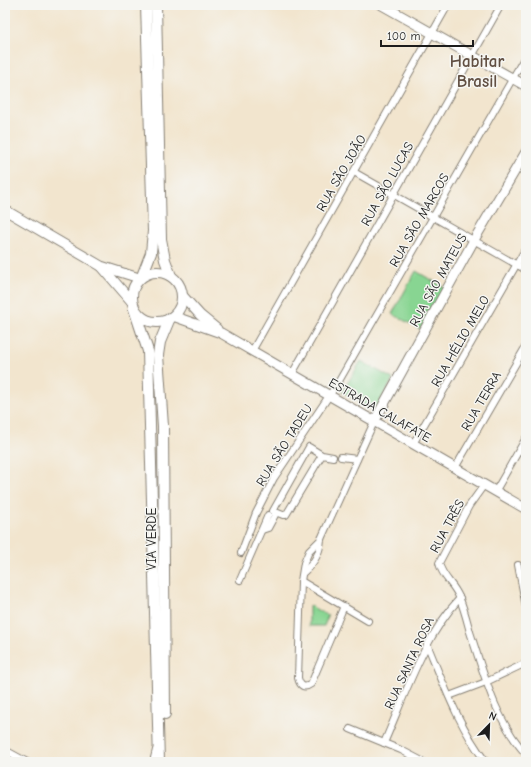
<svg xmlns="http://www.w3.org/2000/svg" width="531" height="767" viewBox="0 0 531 767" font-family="'Comic Neue',sans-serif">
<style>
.green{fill:#88d592;stroke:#527857}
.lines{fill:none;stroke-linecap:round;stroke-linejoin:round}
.street-casing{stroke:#878075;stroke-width:8}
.secondary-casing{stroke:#878075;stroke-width:11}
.primary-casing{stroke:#878075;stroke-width:12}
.street{stroke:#fff;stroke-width:6}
.secondary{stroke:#fff;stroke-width:9}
.primary{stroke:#fff;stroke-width:10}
.labels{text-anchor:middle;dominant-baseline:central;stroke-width:3;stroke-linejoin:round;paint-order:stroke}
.street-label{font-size:13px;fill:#1c1c1c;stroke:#f6f6f2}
.district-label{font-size:17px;font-weight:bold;fill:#614f42;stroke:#f6f6f2}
</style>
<rect width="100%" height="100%" fill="#f6f6f2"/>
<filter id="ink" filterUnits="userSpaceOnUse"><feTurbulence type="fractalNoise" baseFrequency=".025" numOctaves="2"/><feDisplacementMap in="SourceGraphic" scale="8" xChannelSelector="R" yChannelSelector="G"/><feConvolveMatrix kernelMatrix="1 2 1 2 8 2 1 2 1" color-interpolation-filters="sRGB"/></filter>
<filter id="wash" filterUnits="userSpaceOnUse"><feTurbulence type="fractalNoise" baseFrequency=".012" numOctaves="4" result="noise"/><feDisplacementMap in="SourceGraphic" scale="16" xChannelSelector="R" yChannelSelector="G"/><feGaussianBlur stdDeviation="0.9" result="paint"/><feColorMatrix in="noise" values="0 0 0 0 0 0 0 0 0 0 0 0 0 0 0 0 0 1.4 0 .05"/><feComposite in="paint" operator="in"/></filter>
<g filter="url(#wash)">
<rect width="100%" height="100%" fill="#f2e5ce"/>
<!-- green -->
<g class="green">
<polygon points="416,271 445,288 420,329 392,314"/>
<polygon points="361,361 393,379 375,411 342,392"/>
<polygon points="309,605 328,616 324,626 309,626"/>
</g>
</g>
<g filter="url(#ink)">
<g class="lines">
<!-- street casing -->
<g class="street-casing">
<g id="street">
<polyline points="354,172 526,270"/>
<polyline points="252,351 448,5"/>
<polyline points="292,374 501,5"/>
<polyline points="413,444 526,248"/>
<polyline points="322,455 286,515 283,515 273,511 309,447 322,455 333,457"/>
<polyline points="341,457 357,459"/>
<polyline points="455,468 526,346"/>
<path d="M484,485L469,506L439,563C442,577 454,584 459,597C464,608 467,621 470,632C484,674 495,720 526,754"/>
<polyline points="495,492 526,438"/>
<polyline points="262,530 268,528 276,513"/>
<path d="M321,539L309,551L304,563L301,581L298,678C300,686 304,689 311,684L344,606"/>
<polyline points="241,553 256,513 274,478 339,381 526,55"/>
<polyline points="518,565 526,607"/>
<path d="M304,572C315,562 320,553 321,539L374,422"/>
<polyline points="240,580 268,515"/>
<polyline points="301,581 368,621"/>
<path d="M427,644C444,685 459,727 486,762"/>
<polyline points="449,696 486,682 526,663"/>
<polyline points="350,729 401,750 424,762"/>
<path d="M384,743C406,693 423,638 460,598"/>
<polyline points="5,750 27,762"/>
<polyline points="153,762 156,750"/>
</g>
</g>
<!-- secondary casing -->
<g class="secondary-casing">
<g id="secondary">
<polyline points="382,5 526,86"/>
<polyline points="5,210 101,266 139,278"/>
<polyline points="102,267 132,302"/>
<polyline points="182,295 200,315 217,329"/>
<polyline points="173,316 221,333 526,509"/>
<polyline points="374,422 474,240 526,152"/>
</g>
</g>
<!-- primary casing -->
<g class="primary-casing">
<g id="primary">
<polyline points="156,5 161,239 165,260 171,276"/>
<circle cx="157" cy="297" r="25"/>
<polyline points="142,276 151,253 153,231 146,5"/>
<polyline points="134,309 148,351 159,762"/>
<polyline points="165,714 163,426 158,355 160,342 170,318"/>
</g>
</g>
<!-- street -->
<use href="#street" class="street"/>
<!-- secondary -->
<use href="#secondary" class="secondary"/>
<!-- primary -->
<use href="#primary" class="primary"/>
</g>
</g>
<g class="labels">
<!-- street labels -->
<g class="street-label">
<text transform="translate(341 173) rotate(-60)">RUA SÃO JOÃO</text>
<text transform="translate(387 184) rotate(-61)">RUA SÃO LUCAS</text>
<text transform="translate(419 220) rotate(-60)">RUA SÃO MARCOS</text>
<text transform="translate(438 280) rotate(-61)">RUA SÃO MATEUS</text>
<text transform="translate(460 341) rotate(-60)">RUA HÉLIO MELO</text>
<text transform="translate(481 401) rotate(-60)">RUA TERRA</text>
<text transform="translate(380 410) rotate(30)">ESTRADA CALAFATE</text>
<text transform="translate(284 445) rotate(-58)">RUA SÃO TADEU</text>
<text transform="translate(447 526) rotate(-62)">RUA TRÊS</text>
<text transform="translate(151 539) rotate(-90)">VIA VERDE</text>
<text transform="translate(409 663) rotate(-65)">RUA SANTA ROSA</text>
</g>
<!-- district labels -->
<g class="district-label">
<text x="477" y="61">Habitar<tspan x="477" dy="20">Brasil</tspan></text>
</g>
</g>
<!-- margin -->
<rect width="531" height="767" fill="none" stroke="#f6f6f2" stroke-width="20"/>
<!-- north arrow -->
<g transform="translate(489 725) rotate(23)" stroke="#f6f6f2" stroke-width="3" paint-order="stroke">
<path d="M0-3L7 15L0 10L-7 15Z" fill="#1c1c1c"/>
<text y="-6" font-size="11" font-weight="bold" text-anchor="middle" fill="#1c1c1c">N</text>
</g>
<!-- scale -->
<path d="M381 40v6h92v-6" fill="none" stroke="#1c1c1c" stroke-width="2"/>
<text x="387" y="40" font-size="12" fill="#1c1c1c" stroke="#f6f6f2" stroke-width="3" paint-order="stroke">100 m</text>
</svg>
